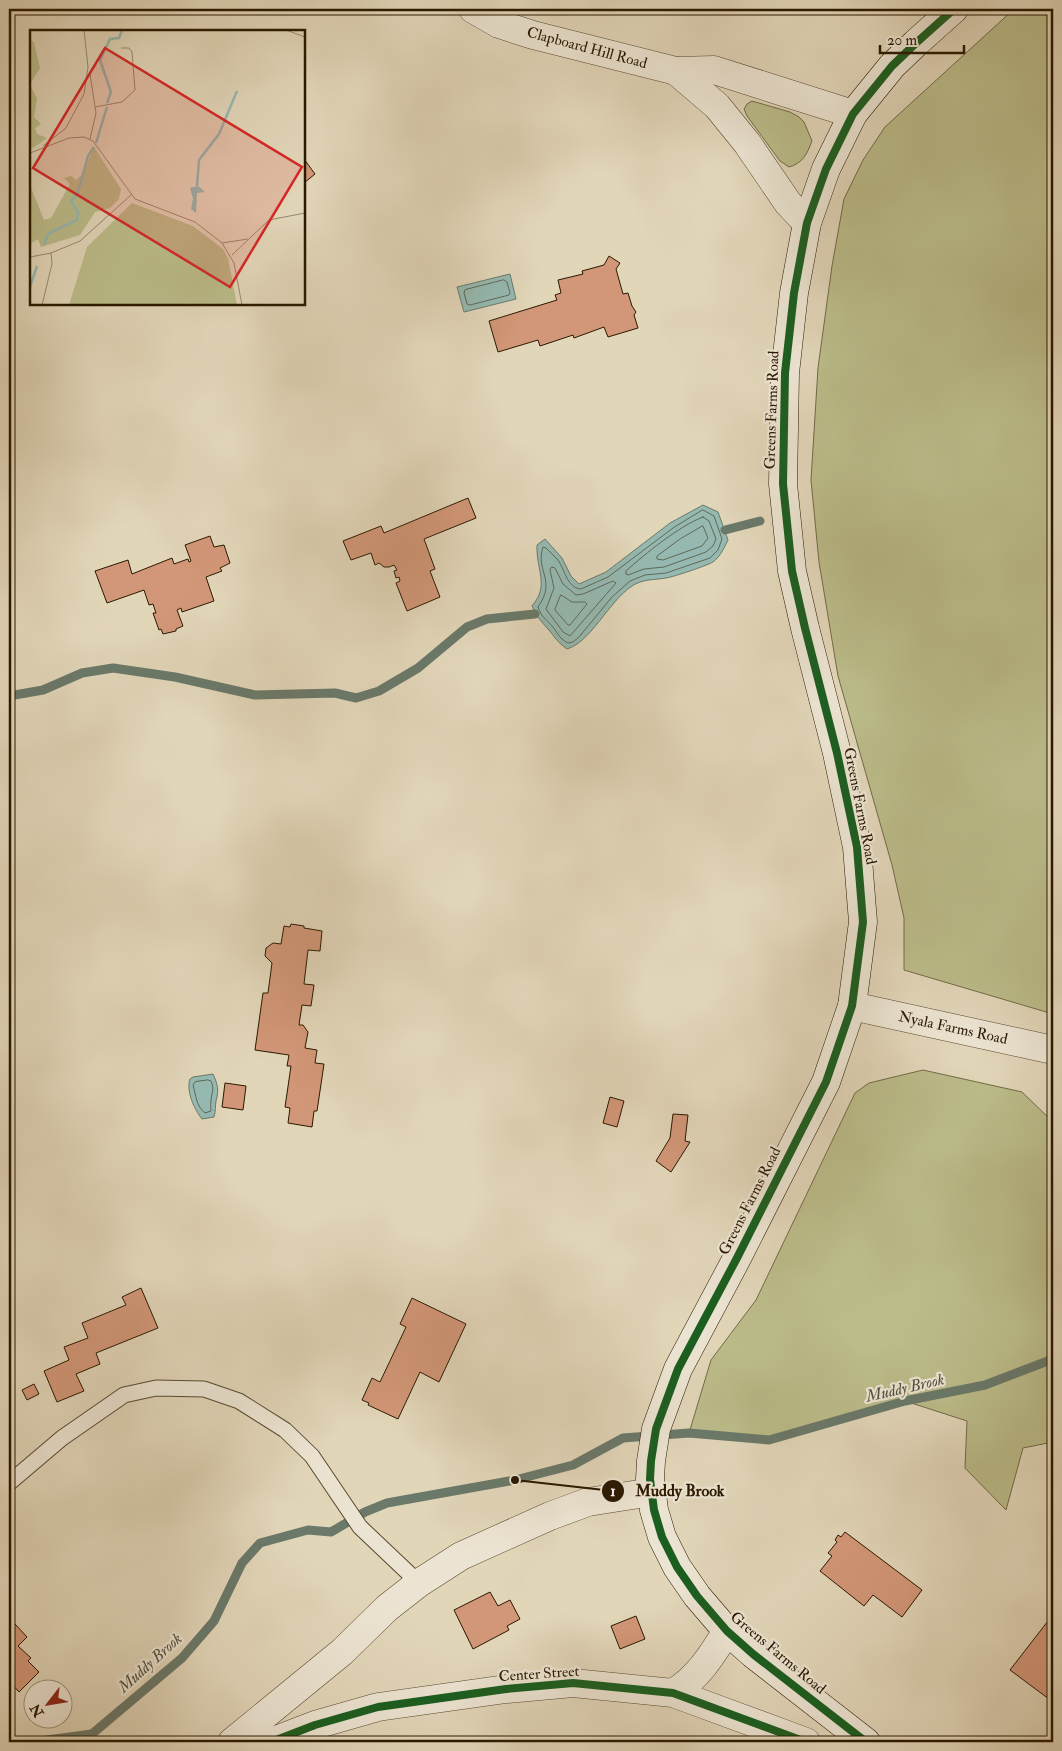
<svg xmlns="http://www.w3.org/2000/svg" width="1062" height="1751" viewBox="0 0 1062 1751" font-family="'IM FELL Double Pica',serif">
<style>
.green{fill:#bbbc8a;stroke:#726a45}
.water{fill:#95b9b1;stroke:#6a796a}
.lines{fill:none;stroke-linecap:round;stroke-linejoin:round}
.shore{stroke:#606858;stroke-width:1}
.stream{stroke:#6a796a;stroke-width:9}
.building{fill:#d29778;stroke:#2a1800}
.lane-casing{stroke:#58482e;stroke-width:17}
.street-casing{stroke:#58482e;stroke-width:29}
.secondary-casing{stroke:#2a1800;stroke-width:29}
.lane{stroke:#ece4d2;stroke-width:15}
.street{stroke:#ece4d2;stroke-width:28}
.secondary{stroke:#ece4d2;stroke-width:28}
.cycleway-casing{stroke:#ece4d2;stroke-width:11}
.cycleway{stroke:#1b5e20;stroke-width:8}
.labels{text-anchor:middle;dominant-baseline:central;stroke-width:4.5;stroke-linejoin:round;paint-order:stroke}
.street-label{font-size:15px;fill:#2a1800;stroke:#ece4d2}
.water-label{font-size:16px;font-style:italic;fill:#4f503e;stroke:#ece4d2}
.inset-river{fill:none;stroke:#95b9b1;stroke-width:2.5}
.inset-road{fill:none;stroke:#988a6f;stroke-width:1}
.view{fill:#d62828;fill-opacity:0.15;stroke:#d62828;stroke-width:2.5}
.inset-edge{fill:none;stroke:#2a1800;stroke-width:2.5}
.leader{fill:none;stroke:#2a1800;stroke-width:2}
.callout-dot{fill:#2a1800;stroke:#ece4d2;stroke-width:2}
.mark-label{font-size:15px;text-anchor:middle;font-weight:bold;fill:#fff}
.callout-label{font-size:16px;text-anchor:middle;font-weight:bold;fill:#2a1800;stroke:#ece4d2;stroke-width:4.5;stroke-linejoin:round;paint-order:stroke}
</style>
<rect width="100%" height="100%" fill="#e2d6b9"/>
<filter id="stains"><feTurbulence type="fractalNoise" baseFrequency=".004" numOctaves="4"/><feColorMatrix values="0 0 0 0 .2 0 0 0 0 .09 0 0 0 0 .02 0 0 0 .5 -.17"/></filter>
<radialGradient id="worn" r=".72"><stop offset=".6" stop-color="#630" stop-opacity="0"/><stop offset="1" stop-color="#630" stop-opacity=".3"/></radialGradient>
<!-- green -->
<g class="green">
<polygon points="1014,9 1053,9 1053,1014 904,970 904,918 892,865 838,676 819,562 811,480 818,368 832,266 844,199 863,160 885,127"/>
<path d="M752,101L790,112L799,117L804,122L812,141C807,154 803,163 789,167L780,161L747,116L744,109L747,104Z"/>
<polygon points="923,1070 1022,1092 1053,1122 1053,1442 1023,1448 1006,1510 965,1468 967,1421 905,1401 769,1440 689,1433 711,1360 756,1300 855,1093 869,1083"/>
</g>
<!-- water -->
<g class="water">
<polygon points="510,274 516,299 464,312 457,287"/>
<path d="M703,505L718,512L728,540C724,548 720,557 713,562C706,566 673,577 666,578C654,580 642,579 632,586C609,601 591,642 567,649C557,642 555,637 548,629C540,620 537,617 532,606C550,585 536,571 537,545L545,539L562,558L571,576L579,584L606,572L670,523Z"/>
<path d="M213,1074C218,1085 219,1090 216,1101C215,1106 216,1111 214,1117L202,1119C194,1109 186,1091 190,1079L193,1077Z"/>
</g>
<g class="lines">
<!-- shore -->
<g class="shore">
<polygon points="504,280 507,282 510,293 509,295 470,305 467,304 464,293 465,290"/>
<path d="M703,510L714,516L722,539L718,550L710,558L666,573L645,575L630,581L612,597L579,637L573,642L568,643C560,639 558,634 553,627C547,620 541,617 538,607C557,580 535,571 543,547L546,548C550,552 554,556 558,560C565,570 567,588 581,589L608,577L673,528Z"/>
<path d="M703,517L709,521L716,539L713,546L706,552L664,567L644,569L628,575L626,574V571C645,554 679,526 703,517Z"/>
<polygon points="703,526 708,538 702,546 663,560 657,559 657,556 680,539"/>
<polygon points="552,567 555,568 563,584 576,595 583,594 613,581 616,583 570,636 563,632 546,609 554,588 550,570"/>
<polygon points="561,595 572,602 585,602 587,604 570,625 568,625 555,610"/>
<path d="M208,1080L211,1081C215,1090 211,1093 211,1102C210,1105 211,1108 211,1111L205,1113C196,1106 196,1095 193,1085L195,1082Z"/>
</g>
<!-- stream -->
<g class="stream">
<polyline points="725,530 760,521"/>
<polyline points="9,696 43,690 82,673 113,668 175,677 255,695 335,693 356,698 379,691 418,668 467,627 487,619 535,614"/>
<polyline points="32,1742 92,1734 182,1658 214,1621 242,1563 260,1543 308,1530 331,1532 365,1512 387,1503 515,1480 573,1465 623,1438 689,1433 769,1440 905,1401 985,1385 1053,1359"/>
</g>
</g>
<!-- building -->
<g class="building">
<polygon points="304,159 315,174 304,183"/>
<polygon points="609,256 620,263 616,269 623,294 628,293 632,306 636,312 634,315 638,328 608,337 604,327 574,338 573,335 540,346 538,340 498,352 489,321 557,300 555,295 561,293 558,280 583,274 582,271 604,265"/>
<polygon points="468,498 476,518 424,539 435,569 430,571 440,597 407,611 396,583 400,581 399,577 396,578 394,571 397,570 394,565 389,567 384,567 379,563 375,565 371,553 351,560 343,541 381,526 384,533"/>
<polygon points="210,536 214,547 224,545 230,563 220,568 222,571 206,577 214,601 182,612 181,608 177,610 183,626 176,629 176,631 163,634 161,629 159,630 153,613 156,613 153,604 149,605 144,590 107,603 95,571 128,560 132,574 172,558 174,564 188,559 189,562 191,561 185,545"/>
<polygon points="291,924 304,926 304,928 322,931 320,951 308,950 304,984 314,985 311,1006 302,1005 299,1025 303,1025 308,1032 305,1048 317,1050 315,1063 324,1064 317,1111 314,1111 312,1127 288,1123 290,1108 285,1107 291,1066 287,1066 289,1055 255,1050 263,993 268,993 272,963 265,956 266,948 273,943 281,944 284,926 290,927"/>
<polygon points="225,1083 246,1086 243,1110 222,1107"/>
<polygon points="610,1097 624,1101 617,1127 603,1123"/>
<polygon points="673,1114 688,1115 685,1141 690,1142 671,1172 656,1161 670,1138"/>
<polygon points="141,1288 158,1328 96,1353 100,1364 76,1374 84,1391 57,1402 44,1371 69,1360 64,1347 88,1338 82,1323 126,1305 122,1297"/>
<polygon points="412,1298 466,1324 439,1382 420,1372 398,1419 368,1405 369,1403 362,1400 372,1378 380,1382 406,1327 400,1324"/>
<polygon points="34,1384 39,1394 27,1400 22,1390"/>
<polygon points="845,1532 922,1590 902,1617 873,1595 864,1606 820,1571 832,1556 828,1553 837,1542 835,1540 838,1535 841,1537"/>
<polygon points="490,1592 498,1606 510,1600 520,1619 507,1626 509,1630 473,1649 454,1610"/>
<polygon points="636,1616 645,1639 620,1649 611,1626"/>
<polygon points="1048,1621 1053,1625 1053,1702 1010,1670"/>
<polygon points="15,1624 27,1637 18,1646 31,1658 28,1661 39,1672 19,1692 9,1681 9,1630"/>
</g>
<g class="lines">
<!-- lane casing -->
<g class="lane-casing">
<polyline id="lane" points="9,1483 62,1438 124,1395 156,1388 204,1389 239,1401 285,1430 312,1456 360,1527 419,1583"/>
</g>
<!-- street casing -->
<g class="street-casing">
<g id="street">
<polyline points="473,9 499,24 533,35 676,71 714,70 853,114"/>
<polyline points="676,71 717,106 747,143 788,203 807,223"/>
<polyline points="852,1006 1053,1050"/>
<path d="M673,1693C698,1678 712,1655 727,1631"/>
<polyline points="232,1742 342,1652 387,1608 419,1583 461,1556 550,1516 588,1502 652,1492"/>
<polyline points="271,1742 315,1725 378,1707 506,1689 573,1683 673,1693 806,1742"/>
</g>
</g>
<!-- secondary casing -->
<g class="secondary-casing">
<polyline id="secondary" points="866,1742 753,1654 727,1631 697,1596 677,1567 662,1537 654,1510 650,1479 651,1461 656,1429 678,1369 737,1258 826,1082 852,1006 863,922 857,847 837,753 805,628 792,571 783,484 785,373 794,293 807,223 826,169 853,114 892,66 916,43 954,9"/>
</g>
<!-- lane -->
<use href="#lane" class="lane"/>
<!-- street -->
<use href="#street" class="street"/>
<!-- secondary -->
<use href="#secondary" class="secondary"/>
<!-- cycleway casing -->
<g class="cycleway-casing">
<g id="cycleway">
<polyline points="271,1742 315,1725 378,1707 506,1689 573,1683 673,1693 806,1742"/>
<polyline points="866,1742 753,1654 727,1631 697,1596 677,1567 662,1537 654,1510 650,1479 651,1461 656,1429 678,1369 737,1258 826,1082 852,1006 863,922 857,847 837,753 805,628 792,571 783,484 785,373 794,293 807,223 826,169 853,114 892,66 916,43 954,9"/>
</g>
</g>
<!-- cycleway -->
<use href="#cycleway" class="cycleway"/>
</g>
<g class="labels">
<!-- street labels -->
<g class="street-label">
<text transform="translate(587 48) rotate(15)">Clapboard Hill Road</text>
<text transform="translate(772 410) rotate(-88)">Greens Farms Road</text>
<text transform="translate(860 806) rotate(79)">Greens Farms Road</text>
<text transform="translate(953 1028) rotate(12)">Nyala Farms Road</text>
<text transform="translate(750 1201) rotate(-63)">Greens Farms Road</text>
<text transform="translate(778 1653) rotate(40)">Greens Farms Road</text>
<text transform="translate(539 1674) rotate(-4)">Center Street</text>
</g>
<!-- water labels -->
<g class="water-label">
<text transform="translate(905 1388) rotate(-13)">Muddy Brook</text>
<text transform="translate(150 1663) rotate(-42)">Muddy Brook</text>
</g>
</g>
<!-- overview -->
<g transform="translate(30 30)">
<rect width="275" height="275" fill="#e2d6b9"/>
<path d="M0,10L4,12L10,38L0,54ZM0,55L7,68L4,87L11,94L5,98L7,104L17,108L0,120ZM64,117L91,159L89,169L80,178L65,182L50,205L11,217L8,209L0,214V155L14,190L21,188L40,154L34,148L41,146L46,150L53,144ZM102,173L163,196L193,219L198,228L207,275H39L57,217Z" fill="#bbbc8a"/>
<path d="M168,156L175,162L167,163L166,183L161,179L163,169L160,158Z" fill="#95b9b1"/>
<path class="inset-river" d="M77,73L81,62L70,30L80,9L89,8L92,0M66,113L77,77M167,156L169,130L189,104L207,61M14,215L18,204L47,190L48,182L41,171L47,165L58,126L64,117M0,257L7,236"/>
<path class="inset-road" d="M256,0L275,7M60,44L66,83L60,109M65,77L92,72L105,60L102,22L99,18H91M13,116L36,98L54,64L58,37L54,0M0,123L39,108L54,107L63,111L105,169L165,192L192,213L204,233L212,275M192,213L218,209M202,225L239,190L275,183M0,227L21,223L50,211L101,165M12,275L22,234L21,223"/>
<path class="view" d="M75,18L272,137L200,257L3,138Z"/>
<rect width="275" height="275" class="inset-edge"/>
</g>
<!-- callouts -->
<path class="leader" d="M515 1480L613 1491"/>
<g class="callout-dot">
<circle cx="515" cy="1480" r="5"/>
<circle cx="613" cy="1491" r="12"/>
</g>
<g class="mark-label">
<text x="613" y="1496">1</text>
</g>
<g class="callout-label">
<text x="680" y="1496">Muddy Brook</text>
</g>
<!-- margin -->
<rect width="1062" height="1751" fill="none" stroke="#e2d6b9" stroke-width="30"/>
<rect x="10" y="10" width="1042" height="1731" fill="none" stroke="#2a1800" stroke-width="2.5"/>
<rect x="15" y="15" width="1032" height="1721" fill="none" stroke="#2a1800"/>
<!-- north arrow -->
<g transform="translate(48 1704) rotate(239)"><circle r="24" fill="#ece4d2" stroke="#9e927e"/>
<path d="M0-4L9 19L0 12L-9 19Z" fill="#8f2418"/>
<text y="-8" font-size="14" font-weight="bold" text-anchor="middle" fill="#2a1800">N</text>
</g>
<!-- scale -->
<path d="M880 45v8h84v-8" fill="none" stroke="#2a1800" stroke-width="2.5"/>
<text x="887" y="45" font-size="15" fill="#2a1800" stroke="#ece4d2" stroke-width="4" paint-order="stroke">20 m</text>
<rect width="100%" height="100%" filter="url(#stains)"/>
<rect width="100%" height="100%" fill="url(#worn)"/>
</svg>
